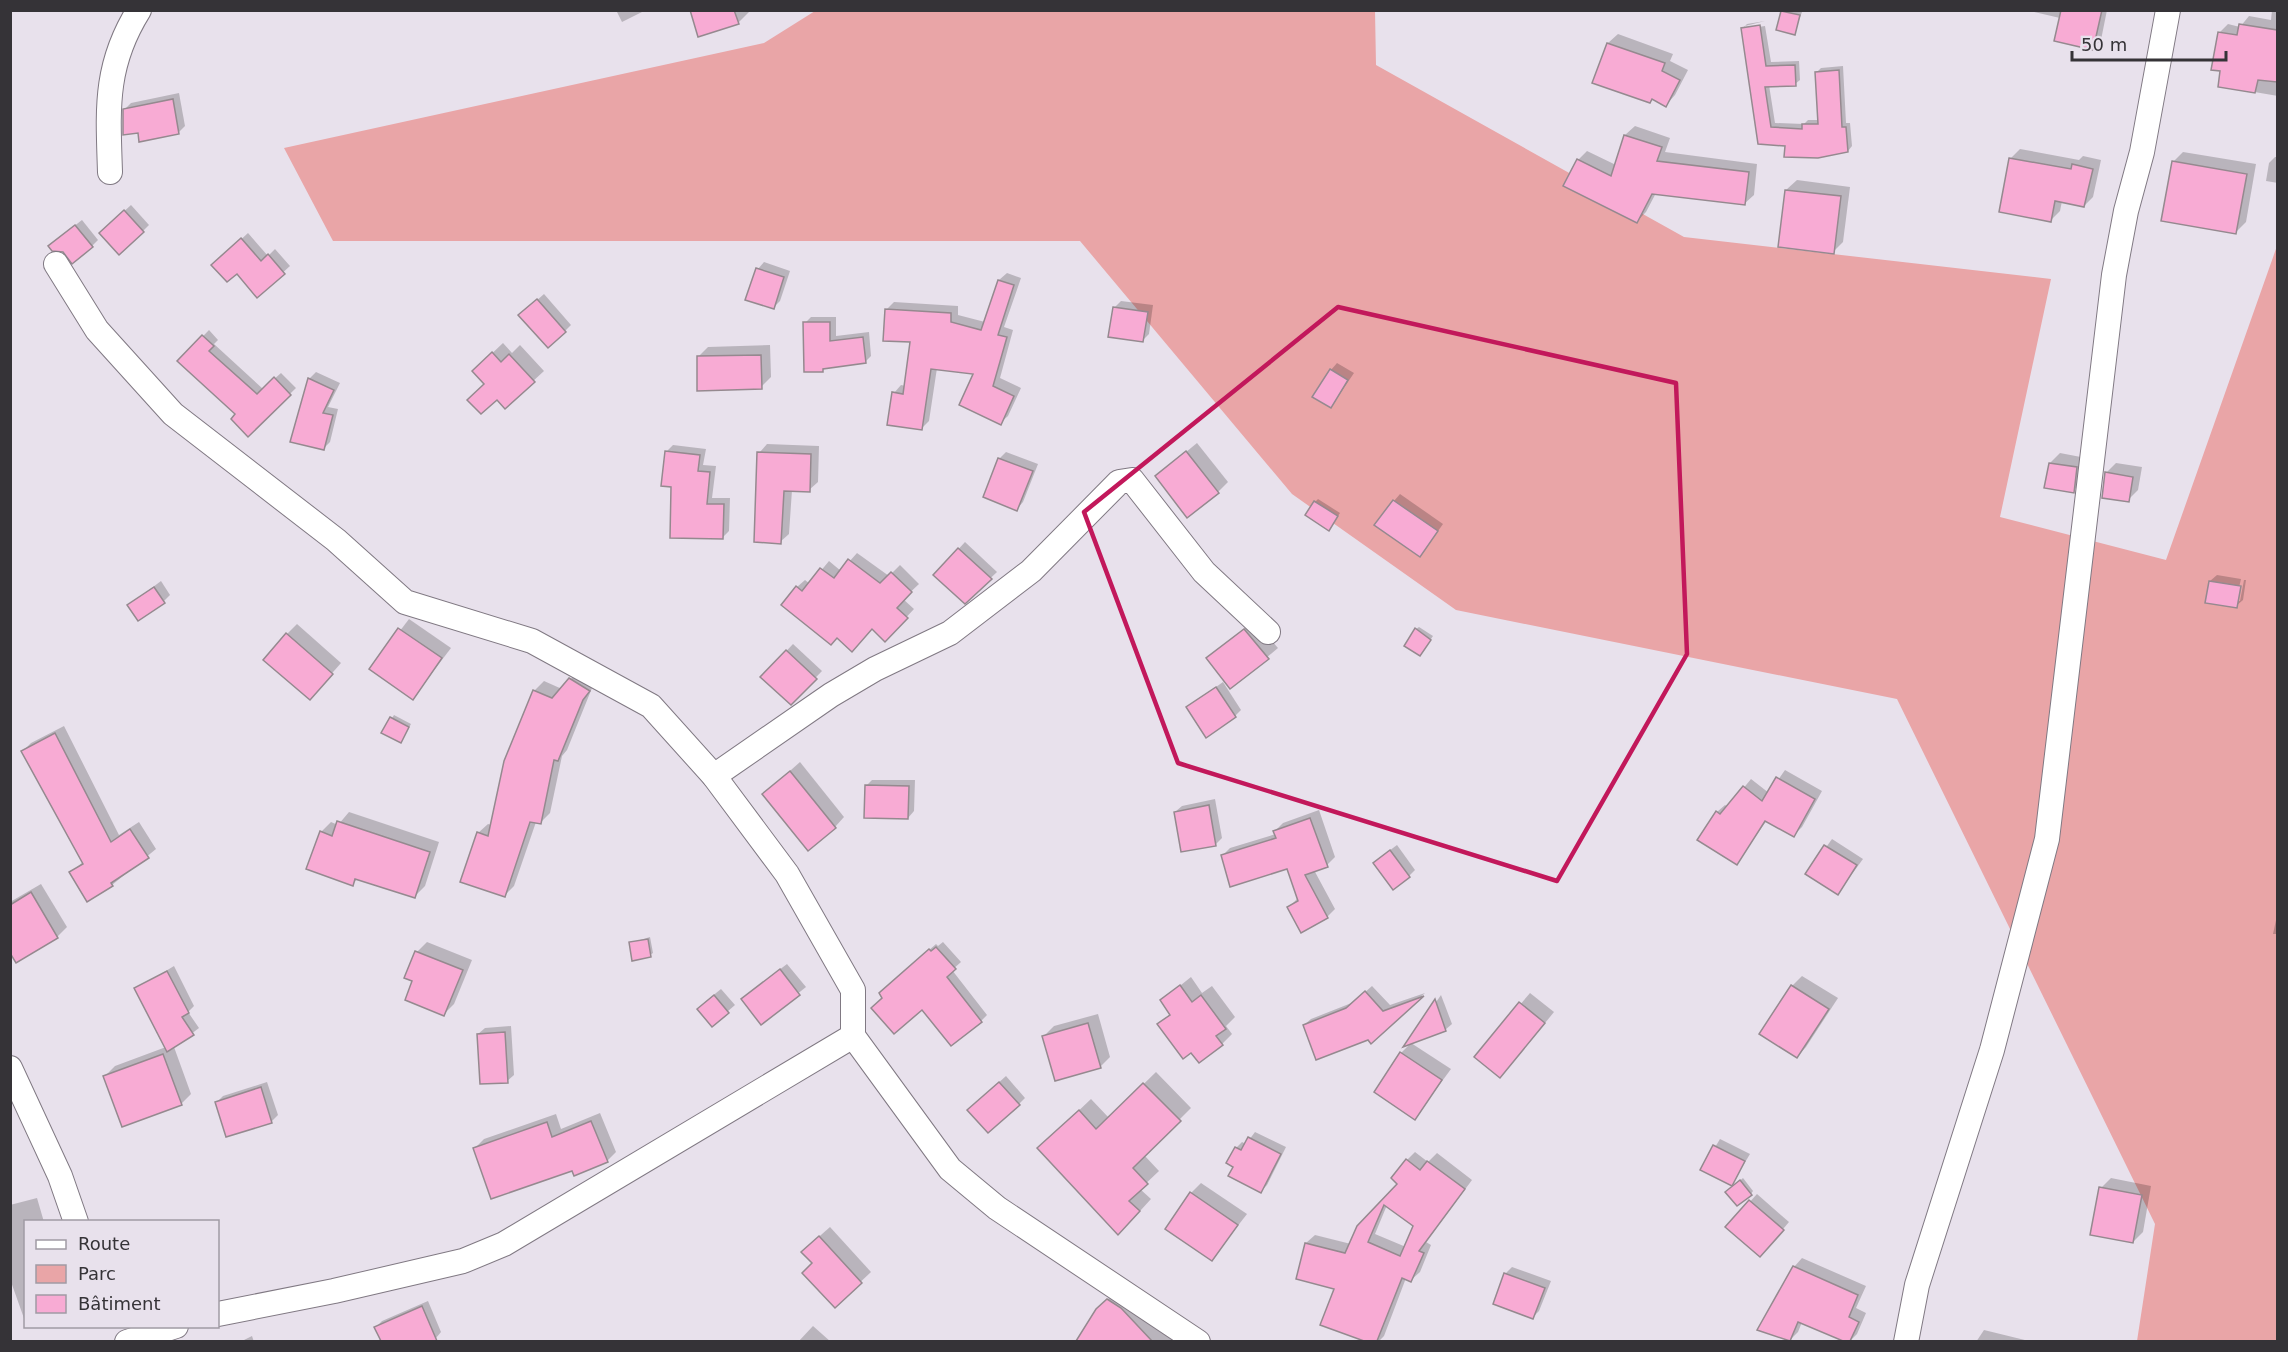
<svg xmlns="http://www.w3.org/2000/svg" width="2288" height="1352" viewBox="0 0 2288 1352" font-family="'DejaVu Sans',sans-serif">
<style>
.green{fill:#e9a5a7}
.shadow{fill:#0003;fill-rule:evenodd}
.building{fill:#f8abd4;stroke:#95898f;stroke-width:1.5;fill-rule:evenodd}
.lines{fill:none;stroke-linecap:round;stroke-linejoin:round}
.minor-casing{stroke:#807983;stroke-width:26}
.minor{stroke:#fff;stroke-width:24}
.marked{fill:none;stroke:#c2185b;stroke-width:4.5;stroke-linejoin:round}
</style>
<rect width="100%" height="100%" fill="#e8e1ec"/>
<!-- green -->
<polygon class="green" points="815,11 1375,11 1376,65 1684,237 2051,279 2000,517 2166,560 2277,246 2277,1341 2137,1341 2155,1224 1897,699 1456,610 1292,494 1080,241 333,241 284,148 764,43"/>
<!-- shadow -->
<g class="shadow">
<polygon points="616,10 646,10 622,22"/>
<polygon points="691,10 748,10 749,12 738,23"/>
<polygon points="1783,10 1802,12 1794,33 1782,11"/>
<polygon points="2026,10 2107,10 2101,40 2092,49 2060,18"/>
<polygon points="2272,10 2278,10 2278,96 2219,86 2222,70 2219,33 2228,24 2240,27 2249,16 2271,20"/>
<polygon points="1765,21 1745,26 1745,29 1765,26 1771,62 1799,61 1800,80 1795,84 1769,85 1775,123 1804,124 1808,120 1820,120 1817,72 1821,68 1843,66 1846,123 1850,123 1852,146 1848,151 1759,143 1742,29 1747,24"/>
<polygon points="1618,34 1673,54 1670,61 1688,70 1675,95 1666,105 1653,98 1650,101 1594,82 1608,43"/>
<polygon points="179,93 185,126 178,133 125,109 131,103"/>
<polygon points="1635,126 1670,138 1665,152 1757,164 1754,195 1744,204 1656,193 1646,212 1637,221 1578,160 1587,151 1616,165 1625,135"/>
<polygon points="2020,149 2079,160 2083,156 2101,160 2093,197 2084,206 2062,201 2060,211 2051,220 2011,158"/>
<polygon points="2183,152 2256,164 2246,222 2236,232 2173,162"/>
<polygon points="2275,157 2278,157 2278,183 2266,181 2269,163"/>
<polygon points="1797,180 1850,187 1843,242 1833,252 1786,190"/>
<polygon points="131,205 149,225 143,231 107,227"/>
<polygon points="82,220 98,240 92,246 56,240"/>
<polygon points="248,233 268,256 275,249 290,266 257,296 237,272 220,259"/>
<polygon points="764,262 790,271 780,301 773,308 758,269"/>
<polygon points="1007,273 1021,278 1004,327 1013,330 1000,378 1021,388 1008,416 1000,423 976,373 937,368 929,421 921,429 894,393 901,385 906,386 911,341 886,310 894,302 958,306 958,315 985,322 999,280"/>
<polygon points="544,294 571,325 565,331 527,309"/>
<polygon points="1121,301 1153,305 1149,334 1142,341 1115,307"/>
<polygon points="811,317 836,317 836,336 869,332 871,356 865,362 826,367 822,371 805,323"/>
<polygon points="209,330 218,340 214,344 263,389 281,373 296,388 248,435 237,414 179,361"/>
<polygon points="503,343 512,353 520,345 544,371 505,407 486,383 484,361"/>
<polygon points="770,345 771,377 761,387 698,357 708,347"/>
<polygon points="1337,363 1354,373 1331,407 1331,370"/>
<polygon points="316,372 340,383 328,407 338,409 330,442 324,448 292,441 310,378"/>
<polygon points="1197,443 1228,482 1218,492 1157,476"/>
<polygon points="767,444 819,446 818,482 809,490 792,490 789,534 780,542 759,453"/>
<polygon points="673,445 706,449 703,465 716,466 712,498 730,498 729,531 723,537 673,486 666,452"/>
<polygon points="1006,452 1038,464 1023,502 1017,509 985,496 1000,458"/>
<polygon points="2060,453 2086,458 2083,481 2073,491 2050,463"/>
<polygon points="2116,463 2142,467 2138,490 2128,500 2106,473"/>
<polygon points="1400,494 1443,524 1426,548 1394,501"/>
<polygon points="1318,499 1340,513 1331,526 1315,502"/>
<polygon points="965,542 997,572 965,602 935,575"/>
<polygon points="857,553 889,576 900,565 919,584 903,599 914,609 885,640 873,628 859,642 797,587 805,580 810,584 829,561 841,571"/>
<polygon points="2217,575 2241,579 2236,601 2240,601 2244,580 2246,580 2243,600 2236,606 2210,581"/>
<polygon points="161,581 170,595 164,601 129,605"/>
<polygon points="409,619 451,648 413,698 371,669"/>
<polygon points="1254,620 1278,648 1231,687 1208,659"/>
<polygon points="297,624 341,663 319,688 287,634"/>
<polygon points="1419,627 1433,636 1422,652 1416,629"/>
<polygon points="793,644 822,671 791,703 762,677"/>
<polygon points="580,669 598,681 592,688 567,750 562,756 550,813 540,823 536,822 514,886 505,895 478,833 488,824 492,825 534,691 544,681 562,689"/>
<polygon points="1223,682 1241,710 1235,716 1188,707"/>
<polygon points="394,715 411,724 403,739 383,733"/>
<polygon points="64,726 119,835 139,822 156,849 112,885 71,872 83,862 23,751 31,743"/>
<polygon points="800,762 844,817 835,827 764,794"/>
<polygon points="1785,770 1822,791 1802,827 1794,835 1767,820 1737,863 1717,812 1725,805 1728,807 1751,779 1769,793"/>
<polygon points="872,780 915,780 914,811 908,818 866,786"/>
<polygon points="1215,799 1222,838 1216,844 1175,812 1182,806"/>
<polygon points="1319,810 1335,857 1327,865 1314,870 1335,909 1327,917 1289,907 1297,899 1288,867 1222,856 1230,848 1276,834 1275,831 1283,823"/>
<polygon points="349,812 439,842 425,886 415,896 358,878 353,884 321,832 331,822 338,825"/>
<polygon points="1832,839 1863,859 1838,893 1807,874"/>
<polygon points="1397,845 1415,870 1409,876 1381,857"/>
<polygon points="41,884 67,927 57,937 10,950 10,902"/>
<polygon points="2278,911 2278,934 2273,934"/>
<polygon points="650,937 653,953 650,955 630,943"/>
<polygon points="427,942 472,960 454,1004 444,1014 414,980 417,952"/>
<polygon points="943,942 961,962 952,970 987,1015 981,1021 884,997 887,987 936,944 938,946"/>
<polygon points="787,964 806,987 761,1023 749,993"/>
<polygon points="174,966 194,1006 188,1012 199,1028 174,1047 191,1094 181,1104 105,1076 115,1066 166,1047 136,989"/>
<polygon points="1802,976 1838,998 1806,1047 1797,1057 1761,1034 1792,986"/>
<polygon points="1191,977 1202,993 1212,986 1235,1017 1226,1026 1232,1034 1222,1044 1191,1051 1159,1024 1171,1013 1161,1001"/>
<polygon points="1372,986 1390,1005 1425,993 1372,1042 1368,1038 1304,1025 1311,1019 1354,1002"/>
<polygon points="721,989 735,1005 712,1025 705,1002"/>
<polygon points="1530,993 1554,1012 1510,1066 1476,1057"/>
<polygon points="1441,995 1452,1024 1445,1030 1407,1044"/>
<polygon points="1098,1014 1110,1057 1100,1067 1044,1036 1054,1026"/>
<polygon points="511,1026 514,1075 507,1081 478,1034 485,1028"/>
<polygon points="1411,1043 1451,1069 1415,1118 1376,1091 1401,1053"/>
<polygon points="1156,1072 1191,1108 1144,1155 1159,1171 1140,1189 1151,1199 1130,1222 1051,1137 1091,1099 1109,1118"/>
<polygon points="1006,1076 1025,1098 1019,1104 976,1103"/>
<polygon points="267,1082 278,1115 271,1122 217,1102 223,1096"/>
<polygon points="600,1113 616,1152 607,1161 573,1169 475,1148 484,1139 556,1114 561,1129"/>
<polygon points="1255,1132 1286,1147 1267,1185 1261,1191 1235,1166 1236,1148 1242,1142 1246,1144"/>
<polygon points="1720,1139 1750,1154 1732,1184 1702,1169"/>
<path d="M1415,1152L1428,1162L1437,1153L1472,1180L1426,1242L1431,1245L1420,1272L1411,1280L1406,1278L1384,1336L1378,1342H1368L1322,1325L1336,1288L1298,1278L1306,1243L1315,1235L1351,1244L1400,1184L1407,1160ZM1387,1205L1415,1226L1406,1247L1375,1234Z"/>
<polygon points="1743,1178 1753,1191 1751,1194 1727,1192"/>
<polygon points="2111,1178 2151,1186 2143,1232 2133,1242 2101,1188"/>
<polygon points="1201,1183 1247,1214 1212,1259 1191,1193"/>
<polygon points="1757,1194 1789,1222 1766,1249 1727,1227"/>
<polygon points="37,1198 44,1222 26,1222 26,1324 10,1279 10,1205"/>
<polygon points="830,1227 871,1272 835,1306 814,1263 813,1242"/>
<polygon points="1802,1258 1866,1286 1856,1308 1866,1313 1857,1334 1849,1342 1802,1322 1798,1332 1790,1340 1794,1267"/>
<polygon points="1512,1267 1551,1281 1539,1311 1533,1317 1505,1274"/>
<polygon points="1111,1296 1177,1342 1080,1342 1079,1340 1097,1310"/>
<polygon points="428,1301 441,1332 436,1338 428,1342 374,1342 381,1339 376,1327 382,1321"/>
<polygon points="813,1326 831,1342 798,1342"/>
<polygon points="1984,1330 2033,1342 1976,1342"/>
<polygon points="252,1336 254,1342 240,1342"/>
</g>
<!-- building -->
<g class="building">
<polygon points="690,10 734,10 739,24 698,37"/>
<polygon points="2061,10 2102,10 2093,50 2054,41"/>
<polygon points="1781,11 1800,15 1795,35 1776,30"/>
<polygon points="2239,24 2277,30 2277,82 2258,80 2255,93 2218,87 2220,71 2211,70 2218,32 2237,35"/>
<polygon points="1760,25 1766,66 1795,65 1796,86 1765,87 1771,127 1802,129 1802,124 1818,124 1815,72 1839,70 1842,127 1846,127 1848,152 1818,158 1784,157 1785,146 1758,144 1741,28"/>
<polygon points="1607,43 1665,63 1662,71 1680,80 1666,107 1652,99 1650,103 1592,83"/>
<polygon points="173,99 179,134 139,142 138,133 123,135 123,109"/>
<polygon points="1624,135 1662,147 1657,161 1749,172 1745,205 1652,194 1637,223 1563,186 1577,159 1611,176"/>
<polygon points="2009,158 2071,169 2072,164 2093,169 2084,207 2055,201 2051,222 1999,212"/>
<polygon points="2172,161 2247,174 2236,234 2161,221"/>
<polygon points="1785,190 1841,196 1834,254 1778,247"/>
<polygon points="124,210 144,232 119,255 99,233"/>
<polygon points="75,225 93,247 72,264 63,252 52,251 48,246"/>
<polygon points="241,238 261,261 268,254 285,274 257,298 237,274 227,282 211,265"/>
<polygon points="756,268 784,277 774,309 745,300"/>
<polygon points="998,280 1014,285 998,335 1007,337 993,386 1014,396 1001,425 959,405 973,374 931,369 922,430 887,425 892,392 903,394 910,342 883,341 885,309 951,313 951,322 981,330"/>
<polygon points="537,299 566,332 548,348 518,315"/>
<polygon points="1113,307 1148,312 1143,342 1108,337"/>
<polygon points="803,322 830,322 830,341 863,337 866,363 823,369 823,372 804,372"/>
<polygon points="202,335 214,346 209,351 257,394 274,377 291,395 248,437 231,419 235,414 177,361"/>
<polygon points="492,352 501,362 509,354 535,382 505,409 497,400 481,414 467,400 484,384 472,371"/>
<polygon points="761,355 762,389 697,391 697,356"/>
<polygon points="1330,369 1348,380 1331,408 1312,397"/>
<polygon points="308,378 334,390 323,413 333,415 324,450 290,442"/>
<polygon points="665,451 700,455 698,471 710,472 707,504 724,504 723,539 670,538 671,487 661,486"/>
<polygon points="1186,451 1219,493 1187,518 1155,476"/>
<polygon points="757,452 811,454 810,492 784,491 781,544 754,542"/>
<polygon points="998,458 1033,471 1017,511 983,497"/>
<polygon points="2049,463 2077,467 2074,493 2044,488"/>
<polygon points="2105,472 2133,477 2129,502 2102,498"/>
<polygon points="1393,500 1438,531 1420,557 1374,525"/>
<polygon points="1314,501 1338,516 1329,531 1305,515"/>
<polygon points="958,548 992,579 965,604 933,575"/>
<polygon points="848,559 880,583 891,572 912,592 897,608 908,618 885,642 872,629 852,652 837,638 831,645 781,605 796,586 802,591 820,568 834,578"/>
<polygon points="2209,581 2241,586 2237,608 2205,603"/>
<polygon points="154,587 165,603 138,621 127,605"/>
<polygon points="398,628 442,658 413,700 369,669"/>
<polygon points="1415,628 1431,640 1420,656 1404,646"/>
<polygon points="1244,629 1269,659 1230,689 1206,658"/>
<polygon points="286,633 333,674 310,700 263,660"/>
<polygon points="786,650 817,679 791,705 760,677"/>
<polygon points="569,678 590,691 583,700 558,761 554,760 541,824 530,822 505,897 460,882 477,832 488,836 504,761 533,690 552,698"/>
<polygon points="1216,687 1236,717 1206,738 1186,707"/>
<polygon points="390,717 409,727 401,743 381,733"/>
<polygon points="55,733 111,842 130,829 149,858 111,883 113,886 87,902 69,872 83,864 21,751"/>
<polygon points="790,771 836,828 808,851 762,794"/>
<polygon points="1776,777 1815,799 1794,837 1765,821 1737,865 1697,840 1716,811 1720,814 1743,786 1762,801"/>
<polygon points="865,785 909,786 908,819 864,818"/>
<polygon points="1209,805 1216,846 1181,852 1174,812"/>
<polygon points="1310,818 1328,867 1305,875 1328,918 1301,933 1287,907 1298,901 1287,869 1230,887 1221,855 1276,838 1273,831"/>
<polygon points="337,821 430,852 415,898 355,879 353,886 306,869 320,831 332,836"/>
<polygon points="1824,845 1857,865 1838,895 1805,874"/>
<polygon points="1390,850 1410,877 1393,890 1373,863"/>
<polygon points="31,892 58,938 16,963 10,953 10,905"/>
<polygon points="648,939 651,957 632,961 629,942"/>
<polygon points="936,947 956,969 947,977 982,1022 951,1046 922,1010 894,1034 871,1008 882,998 879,993 929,949 931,951"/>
<polygon points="415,951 463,970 444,1016 405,1000 412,981 404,978"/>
<polygon points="780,969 800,995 761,1025 741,999"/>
<polygon points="167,971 189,1013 182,1017 194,1035 167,1052 134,988"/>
<polygon points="1180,985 1192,1002 1201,995 1226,1029 1216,1036 1223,1045 1199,1063 1191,1053 1183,1059 1157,1024 1170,1015 1160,1000"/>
<polygon points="1791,985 1829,1009 1797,1058 1759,1034"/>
<polygon points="1365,991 1383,1011 1424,996 1371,1044 1368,1040 1316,1060 1303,1025 1346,1008"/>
<polygon points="714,995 729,1013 712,1027 697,1009"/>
<polygon points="1435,999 1446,1031 1403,1047"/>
<polygon points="1519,1002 1545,1023 1500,1078 1474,1057"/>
<polygon points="1088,1023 1101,1068 1055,1081 1042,1036"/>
<polygon points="505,1032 508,1083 480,1084 477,1034"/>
<polygon points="1400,1052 1442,1080 1415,1120 1374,1092"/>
<polygon points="163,1054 182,1105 122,1127 103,1076"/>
<polygon points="999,1082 1020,1105 988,1133 967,1110"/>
<polygon points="1143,1083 1181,1121 1133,1168 1148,1184 1129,1201 1140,1211 1118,1235 1037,1148 1079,1110 1096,1129"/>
<polygon points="261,1087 272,1123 226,1137 215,1102"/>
<polygon points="591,1121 608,1162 574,1176 572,1171 491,1199 473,1148 547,1122 552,1137"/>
<polygon points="1248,1137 1281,1154 1261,1193 1228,1176 1233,1167 1226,1163 1235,1147 1241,1150"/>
<polygon points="1713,1145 1745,1161 1732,1186 1700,1170"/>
<path d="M1406,1159L1420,1170L1427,1161L1465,1189L1419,1251L1424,1253L1411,1282L1402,1278L1377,1341H1364L1320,1325L1334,1289L1296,1279L1305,1243L1345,1253L1357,1226L1397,1184L1391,1178ZM1384,1205L1413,1226L1400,1256L1368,1242Z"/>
<polygon points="1740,1180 1752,1195 1737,1206 1725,1192"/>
<polygon points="2099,1187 2142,1195 2133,1243 2090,1235"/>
<polygon points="1190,1192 1238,1225 1212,1261 1165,1229"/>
<polygon points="1749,1200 1784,1230 1760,1257 1725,1227"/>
<polygon points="819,1236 862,1283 835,1308 802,1273 812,1263 801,1252"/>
<polygon points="1793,1266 1858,1295 1849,1317 1859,1322 1850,1341 1843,1341 1798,1322 1790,1341 1757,1330"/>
<polygon points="1504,1273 1545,1288 1533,1319 1493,1304"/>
<polygon points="1107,1299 1121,1308 1152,1341 1076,1341 1096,1309"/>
<polygon points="422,1306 437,1341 381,1341 374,1327"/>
</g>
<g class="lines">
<!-- minor casing -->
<g class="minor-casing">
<g id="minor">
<path d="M110,172C108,110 104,66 139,10"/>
<polyline points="56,264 97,330 173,414 336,540 405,602 532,641 651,706 714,776 787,874 853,990 853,1036 950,1169 997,1208 1198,1342"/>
<polyline points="714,776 831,695 875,669 950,633 1031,571 1119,482 1132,480 1204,572 1268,632"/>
<polyline points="10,1068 60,1176 76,1222"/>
<polyline points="218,1314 334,1291 463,1261 504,1244 853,1036"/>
<polyline points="127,1342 176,1326"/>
<polyline points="1906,1342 1917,1285 1992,1050 2047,839 2114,275 2126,211 2142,152 2168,10"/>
</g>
</g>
<!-- minor -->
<use href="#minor" class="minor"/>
</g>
<!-- marked area -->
<path class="marked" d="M1338,307L1676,383L1687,654L1557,881L1178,763L1084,512Z"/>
<!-- border -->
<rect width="2288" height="1352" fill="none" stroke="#353337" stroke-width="24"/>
<!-- legend -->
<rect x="24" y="1220" width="195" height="108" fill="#e8e1ec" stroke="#a09ba4" stroke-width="1.5"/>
<rect x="36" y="1240" width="30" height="9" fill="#ffffff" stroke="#a09ba4" stroke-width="1.5"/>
<text x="78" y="1250" font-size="18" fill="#353337">Route</text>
<rect x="36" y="1265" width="30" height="18" fill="#e9a5a7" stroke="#a09ba4" stroke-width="1.5"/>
<text x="78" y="1280" font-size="18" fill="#353337">Parc</text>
<rect x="36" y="1295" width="30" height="18" fill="#f8abd4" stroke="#a09ba4" stroke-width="1.5"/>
<text x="78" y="1310" font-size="18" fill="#353337">Bâtiment</text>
<!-- scale -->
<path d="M2072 51v9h154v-9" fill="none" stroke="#353337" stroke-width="3"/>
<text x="2081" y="51" font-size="18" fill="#353337" stroke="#e8e1ec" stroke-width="4.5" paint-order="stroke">50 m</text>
</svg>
